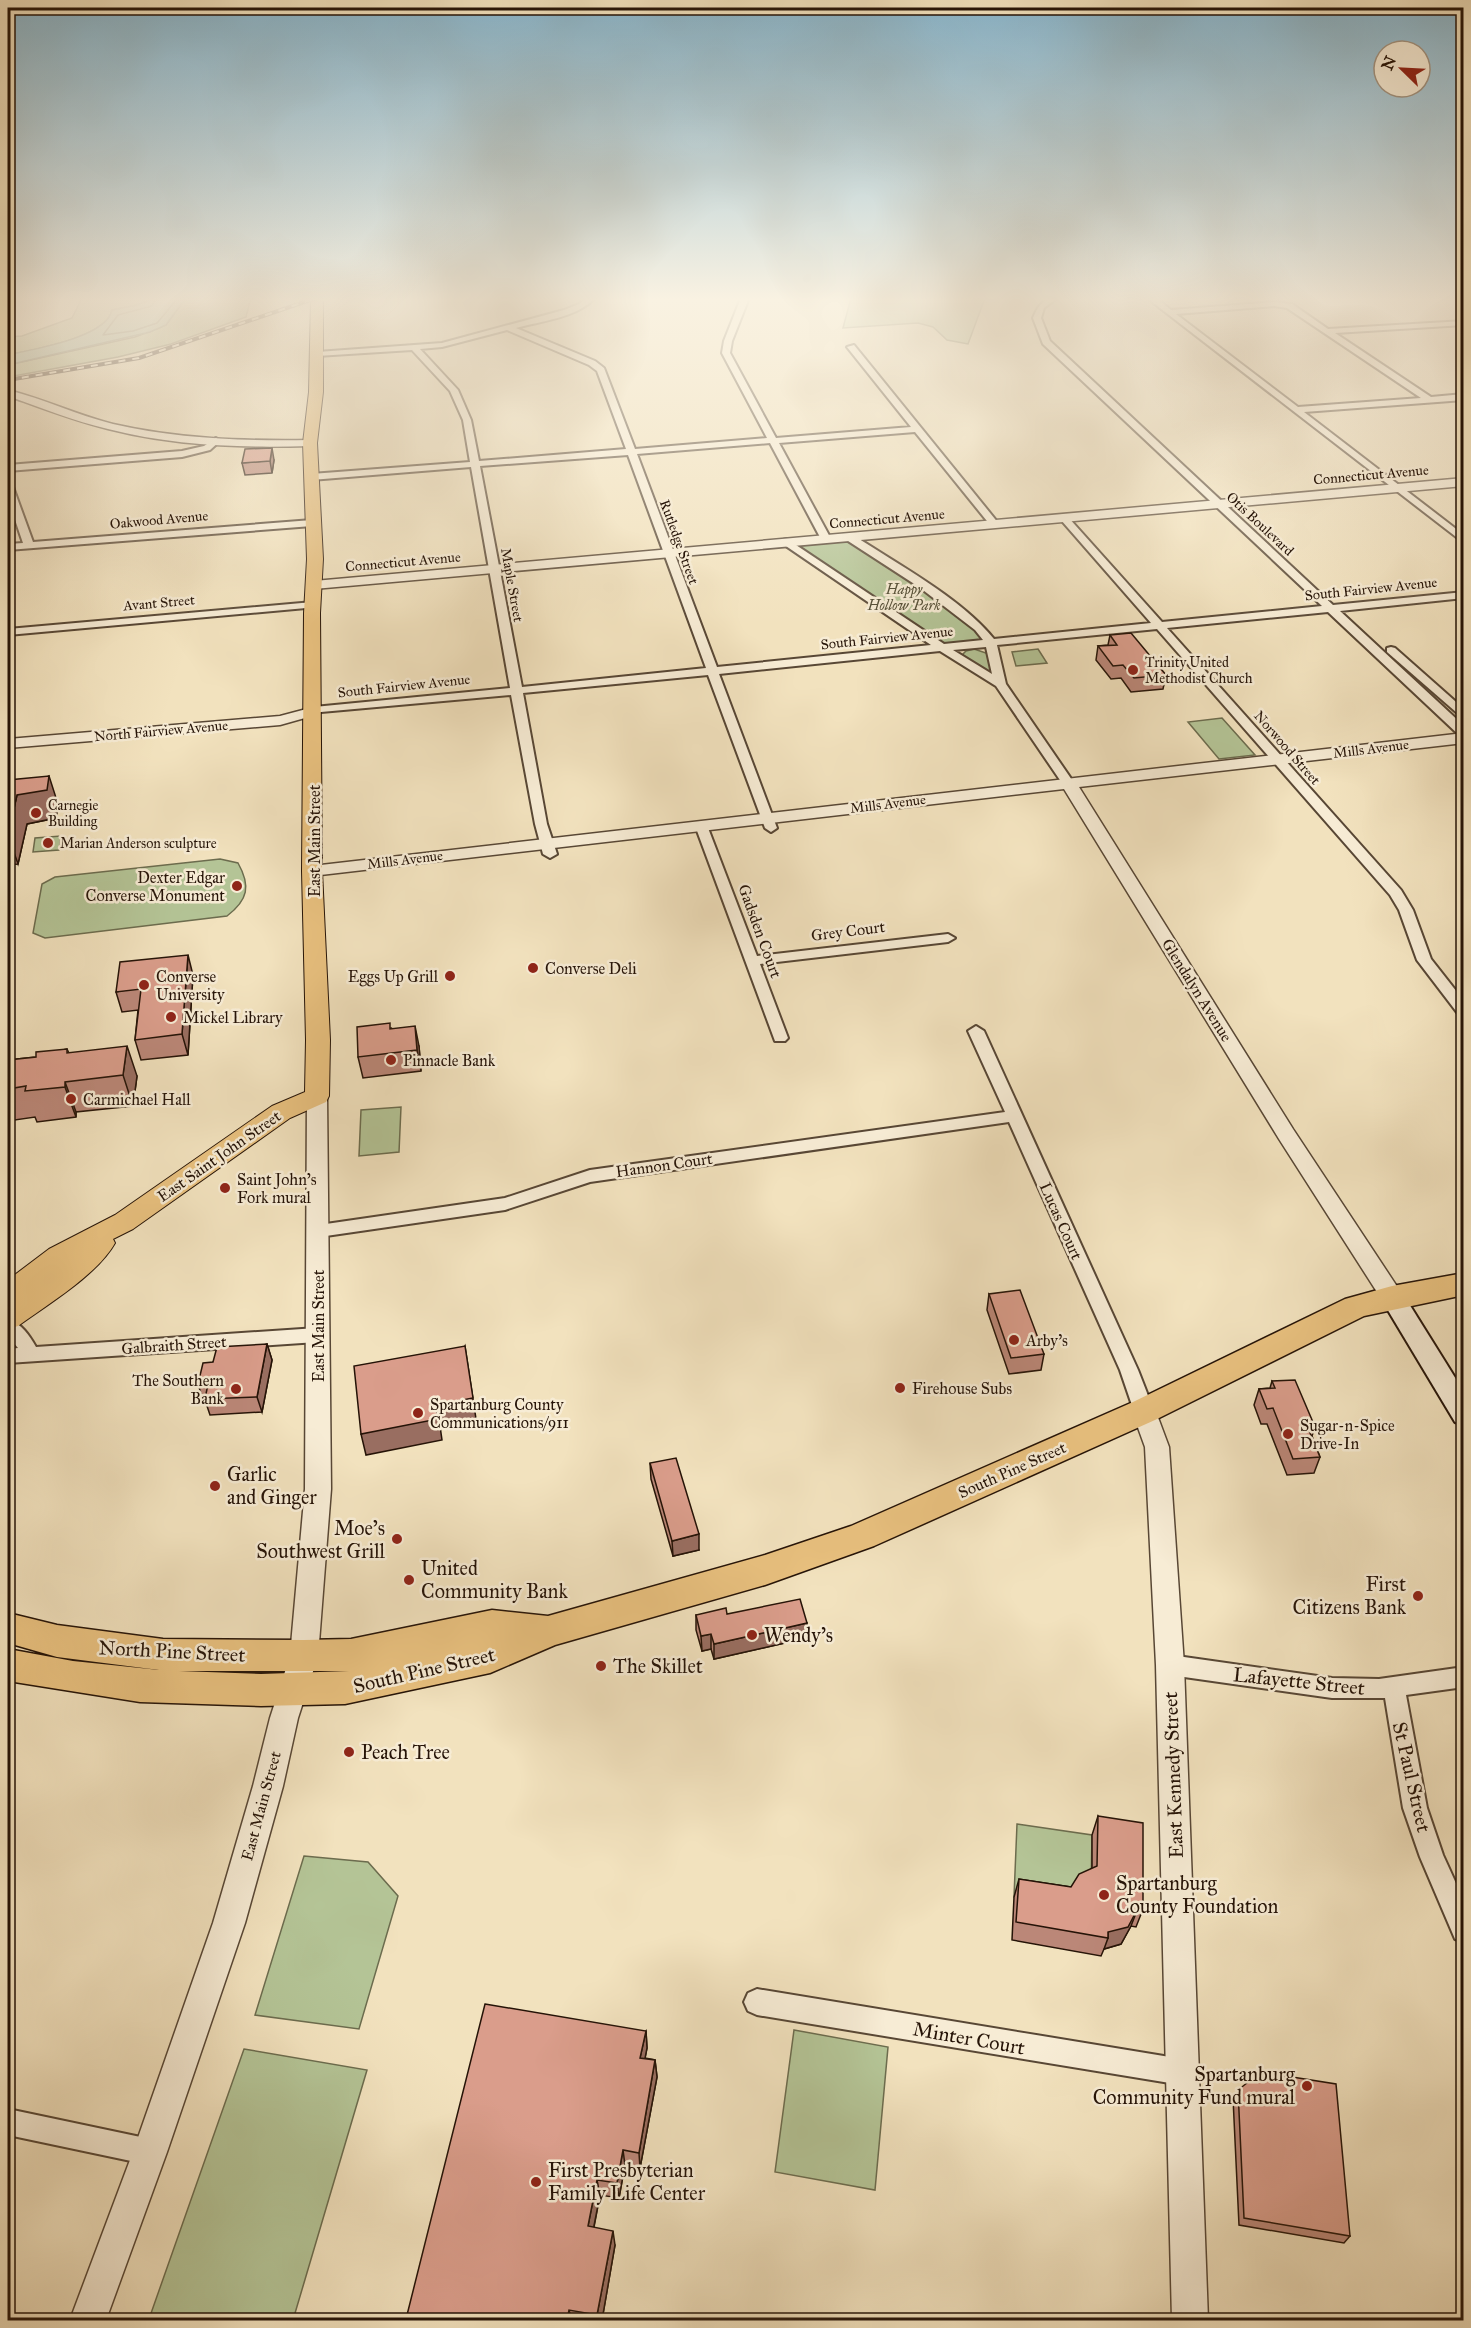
<svg xmlns="http://www.w3.org/2000/svg" width="1471" height="2328" viewBox="0 0 1471 2328" font-family="'IM FELL Great Primer',serif">
<style>
.green{fill:#b4c496;stroke:#6c6c4e;stroke-width:1.5}
.water{fill:#9cbfab;stroke:#6c7a69;stroke-width:1.5}
.lines{fill:none;stroke-linecap:round;stroke-linejoin:round}
.shore{stroke:#606959;stroke-width:1.5}
.minor-casing{stroke:#584735;stroke-width:4}
.tertiary-casing{stroke:#584735;stroke-width:3}
.secondary-casing{stroke:#251307;stroke-width:4}
.primary-casing{stroke:#251307;stroke-width:2}
.trunk-casing{stroke:#251307;stroke-width:3}
.minor{fill:#f7ecd5;fill-rule:evenodd}
.tertiary{fill:#f7ecd5;fill-rule:evenodd}
.secondary{fill:#f7ecd5;fill-rule:evenodd}
.primary{fill:#e9c17f;fill-rule:evenodd}
.trunk{fill:#e9c17f;fill-rule:evenodd}
.rail-casing{stroke:#251307;stroke-width:4}
.rail{stroke:#f7ecd5;stroke-width:2;stroke-dasharray:7;stroke-linecap:butt}
.wall{fill:#bb8778;stroke:#251307;stroke-width:1.5}
.shaded-wall{fill:#996e61;stroke:#251307;stroke-width:1.5}
.building{fill:#da9d8b;stroke:#251307;stroke-width:1.5}
.poi-dot{fill:#8f2418;stroke:#f7ecd5;stroke-width:2}
.labels{text-anchor:middle;dominant-baseline:central;stroke-width:5;stroke-linejoin:round;paint-order:stroke}
.far-street-label{font-size:14px;fill:#251307;stroke:#f7ecd5}
.far-park-label{font-size:14px;font-style:italic;fill:#575139;stroke:#f7ecd5}
.far-poi-label{font-size:14px;fill:#251307;stroke:#f7ecd5;text-anchor:start}
.street-label{font-size:16px;fill:#251307;stroke:#f7ecd5}
.poi-label{font-size:16px;fill:#251307;stroke:#f7ecd5;text-anchor:start}
.near-poi-label{font-size:20px;fill:#251307;stroke:#f7ecd5;text-anchor:start}
.near-street-label{font-size:20px;fill:#251307;stroke:#f7ecd5}
</style>
<rect width="100%" height="100%" fill="#f2e2be"/>
<filter id="stains"><feTurbulence type="fractalNoise" baseFrequency=".00333" numOctaves="4"/><feColorMatrix values="0 0 0 0 .2 0 0 0 0 .09 0 0 0 0 .02 0 0 0 .5 -.17"/></filter>
<radialGradient id="worn" r=".72"><stop offset=".6" stop-color="#630" stop-opacity="0"/><stop offset="1" stop-color="#630" stop-opacity=".3"/></radialGradient>
<!-- green -->
<g class="green">
<path d="M82,298H157L133,306L112,310C108,337 31,350 8,355V337L22,336L72,318Z"/>
<polygon points="186,298 251,298 246,317 171,344 118,357 8,377 8,365 135,337 159,328 166,325"/>
<polygon points="851,298 985,298 968,344 947,340 933,327 918,323 843,328"/>
<polygon points="849,537 923,585 991,643 942,648 787,542"/>
<polygon points="974,649 989,654 993,674 990,674 964,658 963,654 966,651"/>
<polygon points="1038,649 1047,663 1016,666 1012,652"/>
<polygon points="1222,718 1255,755 1219,759 1188,722"/>
<polygon points="61,836 59,850 33,852 35,838"/>
<path d="M220,859L238,863C251,886 248,900 227,916L45,938L33,933L42,884L55,877Z"/>
<polygon points="401,1107 399,1152 359,1156 361,1110"/>
<polygon points="1017,1824 1092,1835 1091,1888 1014,1897"/>
<polygon points="304,1856 368,1862 398,1896 359,2029 255,2015"/>
<polygon points="794,2030 888,2047 875,2190 775,2172"/>
<polygon points="244,2049 367,2070 293,2320 149,2319"/>
</g>
<!-- water -->
<path class="water" d="M157,298H186L166,325L150,332L8,365V355C33,349 106,338 112,310L133,306Z"/>
<g class="lines">
<!-- shore -->
<polyline class="shore" points="156,298 152,306 118,315 103,335 133,331 157,323 178,298"/>
<!-- minor casing -->
<g class="minor-casing">
<g id="minor">
<path d="M587,298H595C576,318 541,321 516,328L595,361L604,368L635,449L767,438L722,353L724,341L741,298H749L732,341L730,353L776,438L911,427L847,347L854,345L999,524L991,526L915,432L779,443L831,539L826,542L821,539L770,443L637,454L717,667L931,645L783,544V540L787,539L944,644L983,640L975,630L919,587L845,539V535H853C897,564 961,598 994,639L1151,623L1061,520L1059,518L1064,515L1067,516L1162,622L1322,606L1043,344L1033,318C1038,306 1043,298 1057,298L1044,308L1041,318L1050,341L1333,605L1464,592V598L1340,611L1464,726V736H1460L1328,612L1167,628L1401,890L1413,910L1431,959L1464,1001V1016L1459,1015L1417,960L1399,910L1390,895L1157,629L997,645L1006,684L1074,783L1068,787L1064,786L996,686L940,651L719,674L777,828L771,832L765,828L708,675L523,693L547,824L557,854L550,858L543,854L535,824L511,695L310,713L308,711L314,707L510,688L471,467L311,480L306,477L311,474L470,462L463,420L450,391L412,350L317,356L313,354L317,352L442,343L564,310L579,304ZM507,330L589,365L597,371L626,449L479,461L471,420L458,390L420,349L442,347ZM628,455L706,668L522,687L480,466ZM986,647L992,674L953,650Z"/>
<path d="M1147,298H1156L1171,310L1274,302L1292,304L1328,329L1464,321V325L1335,333L1431,397L1464,394V400L1304,412L1464,535V543ZM1274,306L1287,308L1421,398L1298,407L1176,314Z"/>
<polygon points="216,438 220,441 210,450 182,457 8,471 8,465 182,451 204,446"/>
<polygon points="8,484 13,487 33,542 312,520 317,523 312,526 8,550 8,544 23,543 8,499"/>
<polygon points="313,602 318,605 317,607 8,635 8,629"/>
<polygon points="1391,647 1395,648 1464,709 1464,719 1387,652 1387,648"/>
<polygon points="702,824 708,828 757,956 948,934 955,938 948,942 760,964 788,1038 785,1041 775,1041 696,828"/>
<polygon points="976,1026 984,1031 1138,1370 1154,1411 1151,1416 1144,1419 1137,1416 1134,1411 1120,1370 1009,1122 590,1182 505,1210 319,1237 313,1235 310,1231 313,1227 319,1225 505,1198 590,1170 1005,1112 968,1031"/>
<path d="M8,1319C22,1324 29,1335 36,1347L317,1328L323,1330L326,1335L323,1340L317,1342L8,1363V1349L18,1348L8,1336Z"/>
<polygon points="1170,1655 1332,1678 1379,1679 1464,1667 1464,1687 1406,1695 1427,1808 1443,1855 1464,1901 1464,1942 1455,1939 1420,1857 1403,1808 1385,1698 1332,1698 1170,1675 1162,1672 1159,1665 1162,1658"/>
<polygon points="757,1989 1182,2059 1191,2063 1195,2072 1191,2081 1182,2085 757,2015 748,2011 744,2002 748,1993"/>
<polygon points="8,2109 150,2139 159,2143 163,2152 159,2161 150,2165 8,2135"/>
</g>
</g>
<!-- tertiary casing -->
<g class="tertiary-casing">
<g id="tertiary">
<path d="M8,390C44,399 77,415 113,424C178,439 244,441 310,440L316,443L310,446C242,448 174,446 108,429C74,421 41,408 8,396Z"/>
<polygon points="1464,478 1464,486 314,589 307,585 314,581"/>
<polygon points="314,707 319,708 321,711 319,714 280,725 8,748 8,739 280,716"/>
<polygon points="1464,733 1464,743 1079,787 1293,1129 1400,1291 1403,1297 1400,1303 1392,1305 1384,1303 1279,1139 1064,789 312,876 306,875 303,871 306,867 312,866"/>
<polygon points="317,1089 324,1091 327,1096 331,1489 318,1656 298,1718 283,1786 245,1923 167,2152 106,2320 70,2320 133,2152 213,1923 253,1786 270,1718 290,1656 305,1489 307,1096 310,1091"/>
<polygon points="1144,1401 1153,1404 1169,1447 1184,1665 1208,2320 1172,2320 1156,1665 1145,1447 1132,1411 1135,1404"/>
</g>
</g>
<!-- secondary casing -->
<g class="secondary-casing">
<polygon id="secondary" points="1392,1288 1401,1291 1464,1392 1464,1425 1455,1422 1380,1297 1383,1291"/>
</g>
<!-- primary casing -->
<g class="primary-casing">
<path id="primary" d="M311,298H323V392L317,443L323,559L320,613L322,871L330,1040L329,1096L326,1102L290,1118L133,1229L113,1239L115,1243C97,1275 48,1304 18,1326L8,1329V1280L49,1249L115,1215L272,1106L305,1092L306,1040L302,871L304,613L307,559L303,443L309,392Z"/>
</g>
<!-- trunk casing -->
<g class="trunk-casing">
<path id="trunk" d="M1464,1273V1295L1364,1316L1155,1420L874,1546L765,1585L555,1645L490,1673L345,1704L261,1706L140,1702L8,1681V1649L73,1661L159,1670L57,1657L8,1643V1613L57,1625L163,1639L304,1640L351,1639L492,1610L548,1616L765,1555L851,1526L1133,1402L1345,1299L1392,1286ZM179,1671H349L261,1674Z"/>
</g>
<!-- minor -->
<use href="#minor" class="minor"/>
<!-- tertiary -->
<use href="#tertiary" class="tertiary"/>
<!-- secondary -->
<use href="#secondary" class="secondary"/>
<!-- primary -->
<use href="#primary" class="primary"/>
<!-- trunk -->
<use href="#trunk" class="trunk"/>
<!-- rail casing -->
<g class="rail-casing">
<g id="rail">
<polyline points="1440,298 1464,300"/>
<polyline points="8,380 139,358 316,298"/>
</g>
</g>
<!-- rail -->
<use href="#rail" class="rail"/>
</g>
<!-- wall -->
<g class="wall">
<polygon points="274,460 272,473 245,475 242,463"/>
<polygon points="1110,635 1166,675 1163,689 1131,692 1121,678 1111,679 1096,660 1098,646 1108,645"/>
<polygon points="8,780 58,804 56,818 27,824 18,864 8,865"/>
<polygon points="193,975 188,1055 141,1060 135,1040 138,1010 122,1012 116,992"/>
<polygon points="391,1028 419,1046 421,1071 363,1078 358,1057"/>
<polygon points="67,1049 69,1053 137,1076 133,1106 76,1112 76,1117 37,1122 35,1117 8,1121 8,1060 36,1057"/>
<polygon points="989,1294 1044,1354 1041,1370 1009,1374 987,1310"/>
<polygon points="267,1344 272,1360 262,1412 210,1415 205,1400 203,1400 198,1384 213,1362"/>
<polygon points="1272,1381 1315,1427 1312,1436 1320,1457 1314,1473 1287,1475 1267,1424 1261,1424 1254,1405 1259,1389 1270,1388"/>
<polygon points="650,1463 699,1550 673,1556 651,1479"/>
<polygon points="727,1614 807,1638 714,1659 711,1649 702,1651 696,1630 696,1615"/>
<polygon points="1098,1816 1143,1909 1136,1927 1131,1926 1121,1944 1104,1949 1101,1956 1012,1940 1014,1897 1019,1879 1071,1887 1092,1868 1092,1835"/>
<polygon points="646,2031 647,2048 645,2058 655,2060 657,2077 640,2168 625,2165 619,2198 600,2195 594,2227 615,2245 602,2320 409,2320 407,2315"/>
<polygon points="1238,2090 1350,2236 1344,2243 1239,2225 1233,2098"/>
</g>
<!-- shaded-wall -->
<g class="shaded-wall">
<polygon points="272,448 274,460 272,473 270,461"/>
<polygon points="49,776 58,804 56,818 27,824 18,864 8,835 17,795"/>
<polygon points="188,955 193,975 188,1055 182,1034"/>
<polygon points="415,1026 419,1046 421,1071 417,1050"/>
<polygon points="127,1046 137,1076 133,1106 123,1075"/>
<polygon points="65,1082 76,1112 76,1117 65,1087"/>
<polygon points="267,1344 272,1360 262,1412 257,1397"/>
<polygon points="465,1346 476,1419 440,1426 442,1440 366,1455 361,1434 436,1405"/>
<polygon points="699,1534 699,1550 673,1556 672,1541"/>
<polygon points="807,1623 807,1638 714,1659 714,1644"/>
<polygon points="711,1634 711,1649 702,1651 701,1636"/>
<polygon points="1138,1908 1131,1926 1121,1944 1104,1949 1108,1938 1108,1932"/>
<polygon points="646,2031 647,2048 642,2074 640,2058"/>
<polygon points="655,2060 657,2077 640,2168 639,2153"/>
<polygon points="623,2150 625,2165 619,2198 617,2183"/>
<polygon points="597,2180 600,2195 591,2241 588,2226"/>
<polygon points="613,2231 615,2245 602,2320 599,2320 597,2315"/>
<polygon points="569,2310 572,2320 567,2320"/>
</g>
<!-- building -->
<g class="building">
<polygon points="272,448 270,461 242,463 245,449"/>
<polygon points="1131,633 1166,675 1134,678 1123,665 1113,666 1098,646 1117,645 1110,635"/>
<polygon points="49,776 47,790 17,795 8,835 8,780"/>
<polygon points="188,955 182,1034 135,1040 141,989 116,992 120,962"/>
<polygon points="390,1023 390,1029 415,1026 417,1050 358,1057 357,1027"/>
<polygon points="127,1046 123,1075 65,1082 65,1087 25,1091 26,1086 8,1089 8,1060 36,1057 36,1052 67,1049 67,1053"/>
<polygon points="1020,1290 1044,1354 1011,1358 989,1294"/>
<polygon points="267,1344 257,1397 205,1399 208,1384 198,1384 203,1363 213,1362 217,1347"/>
<polygon points="465,1346 473,1398 436,1405 438,1419 361,1434 354,1366"/>
<polygon points="1295,1380 1315,1427 1308,1428 1320,1457 1293,1459 1273,1408 1267,1409 1259,1389 1275,1388 1272,1381"/>
<polygon points="676,1458 699,1534 672,1541 650,1463"/>
<polygon points="800,1599 807,1623 714,1644 711,1634 701,1636 696,1615 726,1608 727,1614"/>
<polygon points="1098,1816 1143,1823 1143,1909 1138,1908 1128,1927 1108,1932 1108,1938 1016,1922 1019,1879 1071,1887 1079,1874 1097,1866"/>
<polygon points="485,2004 646,2031 640,2058 655,2060 639,2153 623,2150 617,2183 597,2180 588,2226 613,2231 597,2315 569,2310 567,2320 434,2320 407,2315"/>
<polygon points="1261,2072 1336,2084 1350,2236 1244,2218 1238,2090"/>
</g>
<!-- sky -->
<linearGradient id="sky" x2="0" y2="1"><stop stop-color="#89b8d0"/><stop offset="0.48" stop-color="#f9f2e2"/><stop offset="1" stop-color="#f9f2e2" stop-opacity="0"/></linearGradient>
<rect width="1471" height="624" fill="url(#sky)"/>
<!-- markers -->
<g class="poi-dot">
<circle cx="1133" cy="670" r="6"/>
<circle cx="36" cy="813" r="6"/>
<circle cx="48" cy="843" r="6"/>
<circle cx="237" cy="886" r="6"/>
<circle cx="533" cy="968" r="6"/>
<circle cx="450" cy="976" r="6"/>
<circle cx="144" cy="985" r="6"/>
<circle cx="171" cy="1017" r="6"/>
<circle cx="391" cy="1060" r="6"/>
<circle cx="71" cy="1099" r="6"/>
<circle cx="225" cy="1188" r="6"/>
<circle cx="1014" cy="1340" r="6"/>
<circle cx="900" cy="1388" r="6"/>
<circle cx="236" cy="1389" r="6"/>
<circle cx="418" cy="1413" r="6"/>
<circle cx="1288" cy="1434" r="6"/>
<circle cx="215" cy="1486" r="6"/>
<circle cx="397" cy="1539" r="6"/>
<circle cx="409" cy="1580" r="6"/>
<circle cx="1418" cy="1596" r="6"/>
<circle cx="752" cy="1635" r="6"/>
<circle cx="601" cy="1666" r="6"/>
<circle cx="349" cy="1752" r="6"/>
<circle cx="1104" cy="1895" r="6"/>
<circle cx="1307" cy="2086" r="6"/>
<circle cx="536" cy="2182" r="6"/>
</g>
<g class="labels">
<!-- far-street labels -->
<g class="far-street-label">
<text transform="translate(1371 475) rotate(-5)">Connecticut Avenue</text>
<text transform="translate(887 519) rotate(-5)">Connecticut Avenue</text>
<text transform="translate(159 520) rotate(-5)">Oakwood Avenue</text>
<text transform="translate(1260 524) rotate(43)">Otis Boulevard</text>
<text transform="translate(679 542) rotate(70)">Rutledge Street</text>
<text transform="translate(403 562) rotate(-5)">Connecticut Avenue</text>
<text transform="translate(512 585) rotate(80)">Maple Street</text>
<text transform="translate(1371 589) rotate(-6)">South Fairview Avenue</text>
<text transform="translate(159 603) rotate(-5)">Avant Street</text>
<text transform="translate(887 638) rotate(-6)">South Fairview Avenue</text>
<text transform="translate(404 686) rotate(-6)">South Fairview Avenue</text>
<text transform="translate(161 731) rotate(-5)">North Fairview Avenue</text>
<text transform="translate(1287 748) rotate(49)">Norwood Street</text>
<text transform="translate(1371 749) rotate(-7)">Mills Avenue</text>
<text transform="translate(888 804) rotate(-7)">Mills Avenue</text>
<text transform="translate(405 860) rotate(-7)">Mills Avenue</text>
</g>
<!-- far-park labels -->
<g class="far-park-label">
<text x="904" y="589">Happy<tspan x="904" dy="16">Hollow Park</tspan></text>
</g>
<!-- far-poi labels -->
<g class="far-poi-label">
<text x="1145" y="662">Trinity United<tspan x="1145" dy="16">Methodist Church</tspan></text>
<text x="48" y="805">Carnegie<tspan x="48" dy="16">Building</tspan></text>
<text x="60" y="843">Marian Anderson sculpture</text>
</g>
<!-- street labels -->
<g class="street-label">
<text transform="translate(314 841) rotate(-90)">East Main Street</text>
<text transform="translate(760 931) rotate(70)">Gadsden Court</text>
<text transform="translate(848 931) rotate(-7)">Grey Court</text>
<text transform="translate(1197 990) rotate(58)">Glendalyn Avenue</text>
<text transform="translate(219 1156) rotate(-35)">East Saint John Street</text>
<text transform="translate(664 1165) rotate(-8)">Hannon Court</text>
<text transform="translate(1061 1221) rotate(66)">Lucas Court</text>
<text transform="translate(318 1326) rotate(-90)">East Main Street</text>
<text transform="translate(174 1345) rotate(-4)">Galbraith Street</text>
<text transform="translate(1012 1470) rotate(-24)">South Pine Street</text>
<text transform="translate(261 1806) rotate(-75)">East Main Street</text>
</g>
<!-- poi labels -->
<g class="poi-label">
<text x="225" y="877" text-anchor="end">Dexter Edgar<tspan x="225" dy="18">Converse Monument</tspan></text>
<text x="545" y="968">Converse Deli</text>
<text x="156" y="976">Converse<tspan x="156" dy="18">University</tspan></text>
<text x="438" y="976" text-anchor="end">Eggs Up Grill</text>
<text x="183" y="1017">Mickel Library</text>
<text x="403" y="1060">Pinnacle Bank</text>
<text x="83" y="1099">Carmichael Hall</text>
<text x="237" y="1179">Saint John's<tspan x="237" dy="18">Fork mural</tspan></text>
<text x="1026" y="1340">Arby's</text>
<text x="224" y="1380" text-anchor="end">The Southern<tspan x="224" dy="18">Bank</tspan></text>
<text x="912" y="1388">Firehouse Subs</text>
<text x="430" y="1404">Spartanburg County<tspan x="430" dy="18">Communications/911</tspan></text>
<text x="1300" y="1425">Sugar-n-Spice<tspan x="1300" dy="18">Drive-In</tspan></text>
</g>
<!-- near-poi labels -->
<g class="near-poi-label">
<text x="227" y="1474">Garlic<tspan x="227" dy="23">and Ginger</tspan></text>
<text x="385" y="1528" text-anchor="end">Moe's<tspan x="385" dy="23">Southwest Grill</tspan></text>
<text x="421" y="1568">United<tspan x="421" dy="23">Community Bank</tspan></text>
<text x="1406" y="1584" text-anchor="end">First<tspan x="1406" dy="23">Citizens Bank</tspan></text>
<text x="764" y="1635">Wendy's</text>
<text x="613" y="1666">The Skillet</text>
<text x="361" y="1752">Peach Tree</text>
<text x="1116" y="1883">Spartanburg<tspan x="1116" dy="23">County Foundation</tspan></text>
<text x="1295" y="2074" text-anchor="end">Spartanburg<tspan x="1295" dy="23">Community Fund mural</tspan></text>
<text x="548" y="2170">First Presbyterian<tspan x="548" dy="23">Family Life Center</tspan></text>
</g>
<!-- near-street labels -->
<g class="near-street-label">
<text transform="translate(172 1651) rotate(3)">North Pine Street</text>
<text transform="translate(424 1670) rotate(-13)">South Pine Street</text>
<text transform="translate(1299 1681) rotate(6)">Lafayette Street</text>
<text transform="translate(1173 1775) rotate(-92)">East Kennedy Street</text>
<text transform="translate(1412 1777) rotate(77)">St Paul Street</text>
<text transform="translate(969 2038) rotate(10)">Minter Court</text>
</g>
</g>
<!-- margin -->
<rect width="1471" height="2328" fill="none" stroke="#f2e2be" stroke-width="30"/>
<rect x="9" y="9" width="1453" height="2310" fill="none" stroke="#251307" stroke-width="3"/>
<rect x="15" y="15" width="1441" height="2298" fill="none" stroke="#251307" stroke-width="1.5"/>
<!-- north arrow -->
<g transform="translate(1402 69) rotate(294)"><circle r="28" fill="#f7ecd5" stroke="#a39583" stroke-width="1.5"/>
<path d="M0-4.5L10 22L0 15L-10 22Z" fill="#8f2418"/>
<text y="-9" font-size="16" font-weight="bold" text-anchor="middle" fill="#251307">N</text>
</g>
<rect width="100%" height="100%" filter="url(#stains)"/>
<rect width="100%" height="100%" fill="url(#worn)"/>
</svg>
